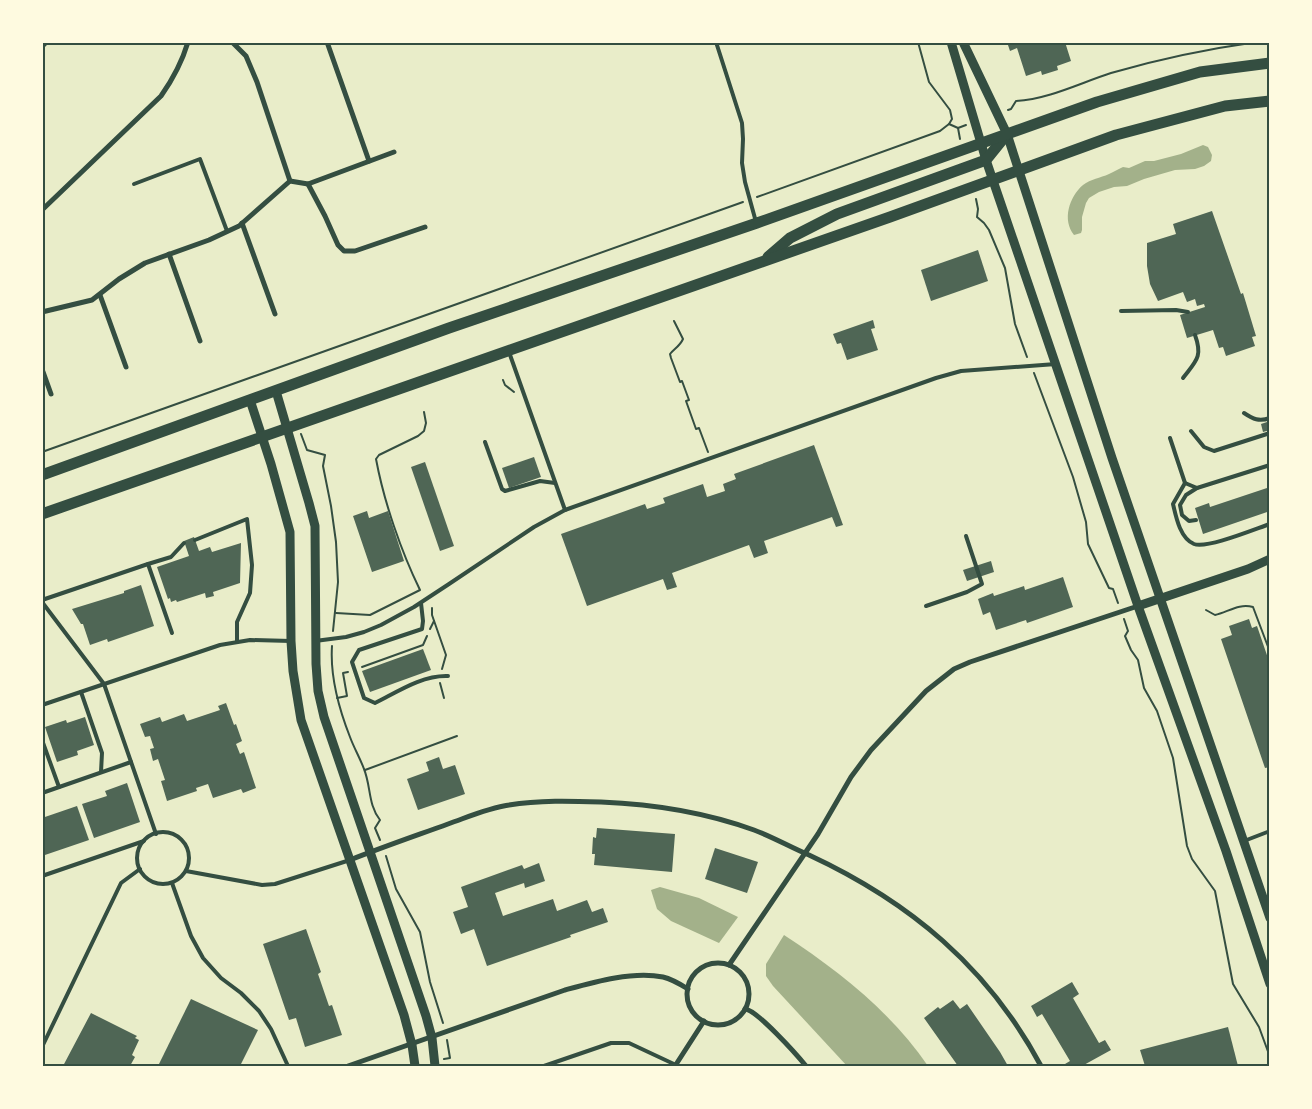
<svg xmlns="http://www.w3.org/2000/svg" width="1312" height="1109" viewBox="0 0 1312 1109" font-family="Commissioner,sans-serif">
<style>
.water{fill:#a3b18a}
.building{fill:#4f6655}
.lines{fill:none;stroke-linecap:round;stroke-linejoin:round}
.path{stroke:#344e41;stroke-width:2}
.service{stroke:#344e41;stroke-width:4}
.minor{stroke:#344e41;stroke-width:5}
.tertiary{stroke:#344e41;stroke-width:9}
.primary{stroke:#344e41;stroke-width:11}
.neatline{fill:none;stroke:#344e41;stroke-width:2}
</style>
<rect width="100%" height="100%" fill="#e9edc9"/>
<!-- water -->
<g class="water">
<path d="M1203,145L1208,147L1212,155L1211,161L1204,166L1195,169L1175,170L1144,179L1127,186L1114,187L1099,192L1089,198L1086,203L1082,217V230L1081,233L1074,235C1062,220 1069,197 1083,185C1091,179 1100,178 1109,174C1114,172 1118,169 1123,167L1129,168L1145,161H1154L1181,154Z"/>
<polygon points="660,887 699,898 738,917 719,943 671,921 657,909 651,890"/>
<path d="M784,935C839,971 891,1012 928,1066H847L773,986L766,976V964Z"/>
</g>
<!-- building -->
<g class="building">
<polygon points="1007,42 1065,42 1071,61 1057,66 1058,70 1042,75 1041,71 1026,76 1017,48 1010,51"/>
<polygon points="1212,211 1241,294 1243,293 1256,336 1252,337 1255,346 1226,356 1223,347 1219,348 1213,330 1187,338 1180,315 1205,307 1204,304 1197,306 1195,299 1187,302 1183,292 1158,301 1150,284 1147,266 1147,243 1176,234 1173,224"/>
<polygon points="978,250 988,281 931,301 921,270"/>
<polygon points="873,320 875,328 871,329 878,350 847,360 841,343 837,344 833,334"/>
<polygon points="1270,421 1270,430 1263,432 1261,424"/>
<polygon points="814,445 843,525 836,527 832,517 764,541 768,553 754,558 749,545 672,573 677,587 667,590 663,579 587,606 561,534 645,504 647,509 665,503 663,498 703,484 707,497 725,491 723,484 736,479 734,474"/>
<polygon points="534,457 541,477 509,488 502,468"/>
<polygon points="425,462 454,546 440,551 411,467"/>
<polygon points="1270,487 1270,511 1203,534 1195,508 1209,503 1210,507"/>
<polygon points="367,511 369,518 388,511 404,561 372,572 353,516"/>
<polygon points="194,537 199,551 210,547 212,552 241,543 240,583 213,592 214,596 206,598 205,593 177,602 176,600 171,602 170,598 168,599 157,567 189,556 184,541"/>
<polygon points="991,561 994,572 967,581 963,570"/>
<polygon points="1063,577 1073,607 1027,623 1026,620 996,630 990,612 983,615 978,599 993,593 994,596 1024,586 1025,590"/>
<polygon points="141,585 154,626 108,642 107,639 90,645 83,624 81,624 72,609 124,593 124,591"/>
<polygon points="1249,619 1252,628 1257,626 1270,664 1270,767 1265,768 1221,639 1232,635 1229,626"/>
<polygon points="423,649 431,670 370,692 362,671"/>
<polygon points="226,703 234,725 236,724 242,741 236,744 240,754 244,752 256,788 243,793 241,789 213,798 208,784 196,788 197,791 167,801 161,781 165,780 158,759 153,761 150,749 154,748 150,736 145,737 140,724 160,717 162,722 184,714 187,721 220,710 218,706"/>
<polygon points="85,717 94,745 77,751 78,755 57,762 45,727 66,720 67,723"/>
<polygon points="439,757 443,769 455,765 465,794 418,810 407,779 429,771 426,762"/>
<polygon points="127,783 140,822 94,838 82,804 107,796 105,791"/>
<polygon points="77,806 89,840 42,856 42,818"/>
<polygon points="597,828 675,834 672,872 594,865 595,854 592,854 593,837 596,838"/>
<polygon points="715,848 758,862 747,893 705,879"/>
<polygon points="539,863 545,881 525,888 524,883 495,893 503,916 553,899 557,911 587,900 592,912 603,908 608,922 570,935 571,937 487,966 474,929 461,934 453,912 468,907 461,887 522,865 524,869"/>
<polygon points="306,929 321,972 318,974 329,1006 332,1005 342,1035 305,1047 296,1018 289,1020 263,944"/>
<polygon points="1072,982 1079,994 1073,998 1099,1043 1105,1040 1111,1050 1082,1066 1066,1066 1065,1064 1070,1061 1042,1014 1037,1017 1031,1006"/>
<polygon points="191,999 258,1030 240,1066 158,1066"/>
<polygon points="953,1000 960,1009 967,1004 1000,1052 1008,1066 958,1066 924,1018 938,1007 940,1009"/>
<polygon points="91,1013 137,1036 135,1038 139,1040 132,1055 135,1057 130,1066 63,1066"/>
<polygon points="1228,1027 1238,1066 1145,1066 1140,1050"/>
</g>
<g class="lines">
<!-- path -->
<g class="path">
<path d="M1008,110L1011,109L1016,101C1049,99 1080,83 1111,73C1159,59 1207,49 1257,42"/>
<polyline points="949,124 958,128 966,125"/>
<polyline points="958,128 960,139"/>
<polyline points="757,197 940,131 949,124 952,119 950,110 929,82 918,42"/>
<polyline points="976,199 978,209 977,217 984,223 989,230 1005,268 1015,324 1027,357"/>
<path d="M674,321L683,339C680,346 674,349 670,354L671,358L680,382L682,381L689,400L686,401L696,429L699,428L708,452"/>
<polyline points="1034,373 1073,477 1086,522 1088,544 1109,588 1113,589 1118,603"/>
<polyline points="503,380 505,385 514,392"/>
<polyline points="301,434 307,450 325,455 323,466 331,506 336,542 338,582 333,631"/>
<polyline points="42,452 743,202"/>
<polyline points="432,608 432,615 446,655 442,669"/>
<path d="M1206,610L1215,615C1228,612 1239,603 1253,607L1270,652"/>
<path d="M336,613L370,615L420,590C401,551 384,502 376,459L379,455L418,436L424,431L426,423L424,412"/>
<polyline points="1124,619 1128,631 1125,636 1131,650 1138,660 1144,688 1157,711 1173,758 1187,846 1192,859 1215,891 1233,984 1259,1027 1270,1057"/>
<polyline points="430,629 434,621"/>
<path d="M332,646C330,676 339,709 350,737C354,748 360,758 364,769C371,786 368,805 380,820L375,828L380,840"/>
<polyline points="362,667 423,645 427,636"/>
<polyline points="440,683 444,698"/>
<polyline points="337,698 347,696 343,673 348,672"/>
<polyline points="365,770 457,736"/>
<polyline points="386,856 396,889 420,932 430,982 443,1023"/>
<polyline points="444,1059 450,1058 447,1040"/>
</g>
<!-- service -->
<g class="service">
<polyline points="716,42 742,123 743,139 742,163 745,182 756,222"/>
<polyline points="42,47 47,42"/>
<polyline points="134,184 200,159 227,231"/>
<polyline points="1121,311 1176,310 1188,312"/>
<polyline points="509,352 565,510"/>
<path d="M1183,378C1196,361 1203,357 1195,335"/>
<path d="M1244,413C1253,419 1259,422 1270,418"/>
<polyline points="1191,431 1204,447 1214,451 1270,433"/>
<polyline points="1170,438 1185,483 1197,488 1270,465"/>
<polyline points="485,442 502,489 505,491 540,481 555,483"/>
<path d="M1185,483L1173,504C1176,517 1180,538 1194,544C1207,549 1255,529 1270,524"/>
<polyline points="1196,520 1189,521 1182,515 1180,505 1186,495 1197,488"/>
<polyline points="195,540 247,519 252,565 250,593 237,622 237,642"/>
<polyline points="42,600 148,564"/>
<polyline points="42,602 104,684 156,834"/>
<path d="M421,603L423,621L422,629L359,650L352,662L364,698L375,703C397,692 422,675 448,676"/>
<polyline points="926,606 967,592 982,584 966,536"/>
<polyline points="172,633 148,564 171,557 184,543"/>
<polyline points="315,641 346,637 364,632 381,625 414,607 449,584 534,527 565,510 936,378 961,371 1056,364"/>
<polyline points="81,692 102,753 101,772"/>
<polyline points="42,705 220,645 250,640 291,641"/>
<polyline points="42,740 59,787"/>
<polyline points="42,793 131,762"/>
<circle cx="163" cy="858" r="26"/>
<polyline points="1244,841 1270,831"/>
<polyline points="186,871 262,885 275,884 350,860"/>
<polyline points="42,876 144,841"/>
<polyline points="172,883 191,936 203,958 221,978 241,993 259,1011 271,1029 288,1066"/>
<polyline points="42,1047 121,883 140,869"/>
<polyline points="544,1066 611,1043 629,1043 676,1065"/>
</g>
<!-- minor -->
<g class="minor">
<polyline points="232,42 246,56 257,82 290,181"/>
<polyline points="327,42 369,161"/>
<polyline points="308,184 325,216 338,245 344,251 355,251 425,227"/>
<path d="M42,210L161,96C173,79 182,62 188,42"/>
<polyline points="242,223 275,314"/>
<polyline points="169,254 200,341"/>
<polyline points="100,295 126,367"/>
<polyline points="42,312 92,300 119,279 145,263 209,240 239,226 290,181 308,184 394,152"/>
<polyline points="42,369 51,394"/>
<path d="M350,860C383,847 415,836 448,824C468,817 488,808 509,805C539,800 571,801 601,802C651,804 707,813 754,830C773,837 790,847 809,855C910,902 988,967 1041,1066"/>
<circle cx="718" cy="994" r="31"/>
<polyline points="729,965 818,834 851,777 871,750 926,691 954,669 970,662 1138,606"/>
<path d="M745,1009C757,1010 797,1055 806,1066"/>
<path d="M348,1066L565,990C594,982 632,971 663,977C672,979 680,984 688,989"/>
<polyline points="675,1066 704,1021"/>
</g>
<!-- tertiary -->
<g class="tertiary">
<polyline points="951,42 986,160 1138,606 1226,851 1270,984"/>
<polyline points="963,42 1007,134 1112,458 1270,918"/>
<polyline points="276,391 309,503 315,526 316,664 318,691 324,717 426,1016 432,1038 435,1066"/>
<polyline points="250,400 271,464 290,532 291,641 293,671 301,720 404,1015 412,1045 415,1066"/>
<polyline points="1138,606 1248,569 1270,559"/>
</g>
<!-- primary -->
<g class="primary">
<polyline points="768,257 790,238 837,214 986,160 1007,134"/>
<polyline points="42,475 449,328 757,223 1097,102 1200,72 1270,63"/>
<polyline points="42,514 890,217 1116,135 1225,106 1270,101"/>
</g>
</g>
<!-- border -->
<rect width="1312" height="1109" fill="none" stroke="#fefae0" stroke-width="88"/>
<rect x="44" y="44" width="1224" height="1021" class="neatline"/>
</svg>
